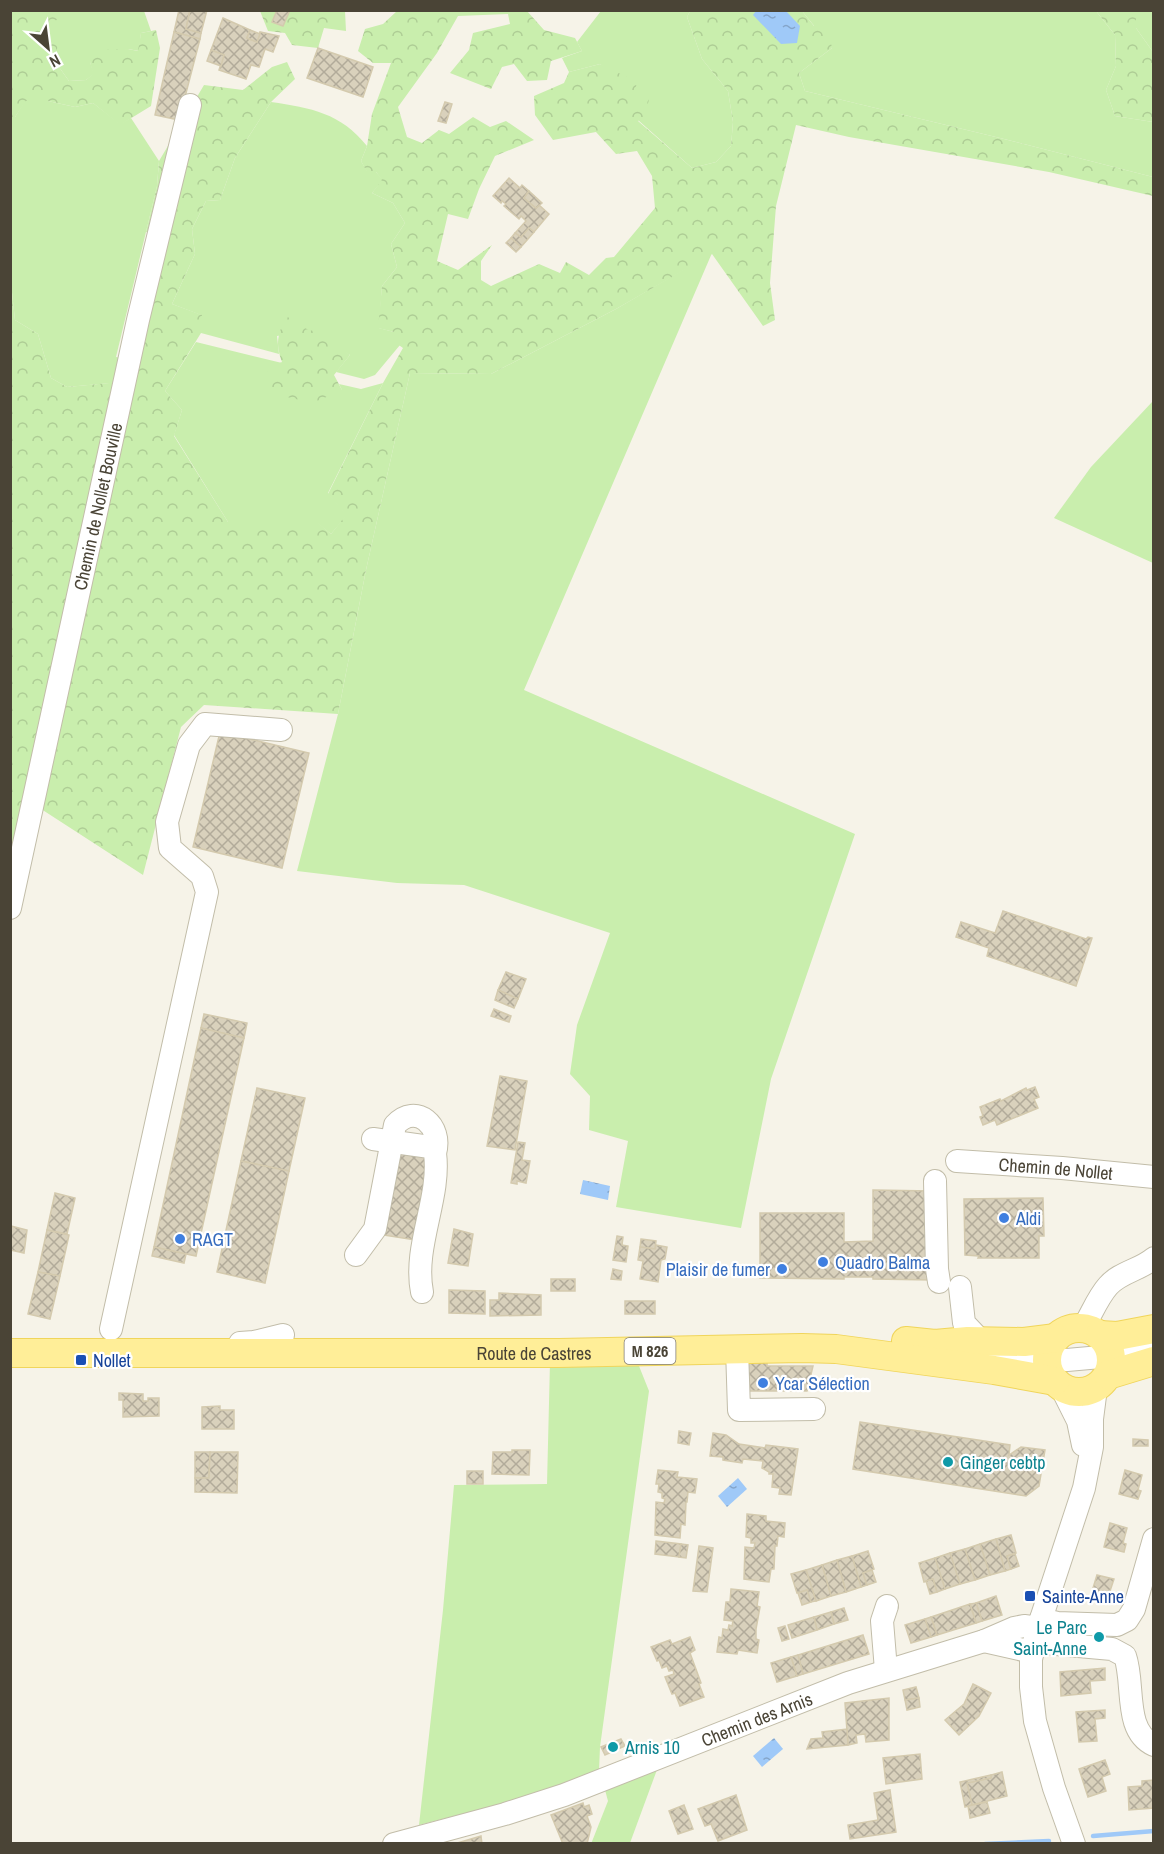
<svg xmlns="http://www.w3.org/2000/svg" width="1164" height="1854" viewBox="0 0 1164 1854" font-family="'Archivo Narrow',sans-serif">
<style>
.green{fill:#c9eead}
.forest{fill:url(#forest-crowns)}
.water{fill:url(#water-ripples)}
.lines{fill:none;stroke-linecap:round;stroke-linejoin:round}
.stream{stroke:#9fc9f8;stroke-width:4.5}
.building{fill:url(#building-cross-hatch);stroke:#d4caae;stroke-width:1.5}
.minor-casing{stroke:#c2bda9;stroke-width:24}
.major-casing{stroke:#f0d55b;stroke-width:30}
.minor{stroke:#fff;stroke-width:22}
.major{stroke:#ffee98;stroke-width:28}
.shop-dot{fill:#3f7fe0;stroke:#fff;stroke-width:2}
.transit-dot{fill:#1a4fb4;stroke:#fff;stroke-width:2}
.culture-dot{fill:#0f9aa8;stroke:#fff;stroke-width:2}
.labels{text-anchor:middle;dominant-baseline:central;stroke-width:4.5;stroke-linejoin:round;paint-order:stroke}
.shield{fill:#fff;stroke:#807c72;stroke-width:1.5}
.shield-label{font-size:16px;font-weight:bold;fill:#4a4436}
.street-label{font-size:18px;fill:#4a4436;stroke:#fff}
.shop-label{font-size:18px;fill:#366cbe;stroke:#fff;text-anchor:start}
.transit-label{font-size:18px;fill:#164399;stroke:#fff;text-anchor:start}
.culture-label{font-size:18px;fill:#0d838f;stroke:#fff;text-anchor:start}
</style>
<defs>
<pattern id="forest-crowns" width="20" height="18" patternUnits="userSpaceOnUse" patternTransform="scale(1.5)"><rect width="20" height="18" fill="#c9eead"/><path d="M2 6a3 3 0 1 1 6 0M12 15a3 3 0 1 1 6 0" fill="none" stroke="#aecd95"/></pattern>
<pattern id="water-ripples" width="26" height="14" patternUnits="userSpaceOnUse" patternTransform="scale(1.5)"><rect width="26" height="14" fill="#9fc9f8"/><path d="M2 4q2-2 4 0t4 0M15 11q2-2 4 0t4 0" fill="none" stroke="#84a5ca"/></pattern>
<pattern id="building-cross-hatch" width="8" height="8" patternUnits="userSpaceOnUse" patternTransform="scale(1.5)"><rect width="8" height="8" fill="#d9d1bc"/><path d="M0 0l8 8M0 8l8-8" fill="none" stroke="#b2ab9a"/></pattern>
</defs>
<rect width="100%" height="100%" fill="#f6f3e8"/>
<!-- green -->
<g class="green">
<polygon points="72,11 144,11 151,31 141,33 139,51 128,49 90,62 94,74 86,80 69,81 54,60 46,24"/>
<polygon points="601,11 690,11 687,17 702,59 728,91 733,122 731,146 716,162 692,168 638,120 635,91 600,64 569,72 562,58 582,51 577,42"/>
<polygon points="802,11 1096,11 1115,35 1116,66 1106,90 1115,116 1153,122 1153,177 1000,138 805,91 799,73 832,48"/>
<polygon points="1136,11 1153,11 1153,52 1136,28"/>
<polygon points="25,101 48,101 75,107 93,103 120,124 131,118 159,161 157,186 116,357 127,359 122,382 67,387 51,378 38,334 15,320 10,274 10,135 15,132 15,117"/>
<path d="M271,102C311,108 341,113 367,146L361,161L367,171L376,172L383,180L372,193L393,203L405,223L391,244L397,267L382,286L379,328L394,332L400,345L375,375L364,379L336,372L350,355L310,331L277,336L279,354L201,333V315L172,304L195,254L192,229L206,201L220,200L235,158Z"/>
<polygon points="712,253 524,690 855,834 771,1079 741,1228 616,1207 628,1141 589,1130 590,1096 570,1074 577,1025 610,933 464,885 397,883 297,871 338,714 366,570 410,373 491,374 616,309"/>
<polygon points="196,342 282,363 342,390 339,384 361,389 383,383 328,493 347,515 331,534 316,522 228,522 174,435 182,410 165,391"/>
<polygon points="1153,401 1153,563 1054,518 1091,467"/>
<polygon points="550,1362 639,1366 649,1391 600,1747 599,1771 509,1802 419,1825 443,1610 454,1485 547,1484"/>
<polygon points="658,1767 630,1843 591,1844 608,1801 605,1790"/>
</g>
<!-- forest -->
<g class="forest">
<polygon points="11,10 72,11 72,12 47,25 60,38 54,60 69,81 86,80 93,74 90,62 99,50 128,49 138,51 141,33 156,30 160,48 151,106 120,125 93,103 75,107 48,101 26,101 15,117 15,133 11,135"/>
<polygon points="260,11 345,11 346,31 324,28 318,48 292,45 285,33 268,31"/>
<polygon points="397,11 527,11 544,30 575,38 582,51 551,61 547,80 527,81 514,64 502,67 491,89 450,73 469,50 473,33 510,24 508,14 458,16 437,53 398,107 407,137 422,143 439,130 449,134 473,117 490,127 506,121 534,140 495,156 479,189 468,219 448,214 437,261 458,270 492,245 481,261 481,280 491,286 539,264 560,273 566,262 589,275 606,258 614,257 655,208 652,176 637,151 616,154 596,132 553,140 535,115 534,96 564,83 569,72 600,64 637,82 635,91 650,95 645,116 638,121 692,168 716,162 731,146 733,122 728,91 702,59 687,17 690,11 802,11 814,26 827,24 832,48 799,73 805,91 1000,138 1153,177 1153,196 1049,172 849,137 796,125 776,206 770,283 775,320 763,326 712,254 616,309 491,374 410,373 366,570 338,714 204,705 181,727 143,875 38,807 11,859 10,274 15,320 38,334 51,378 67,387 130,381 163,235 146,232 157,186 159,161 204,85 243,90 272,67 287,62 295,79 271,102 235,158 220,200 206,201 192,229 195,254 172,304 202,315 201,333 165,391 182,410 174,436 228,522 317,522 331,534 346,515 328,494 383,383 403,348 393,341 394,332 378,328 382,286 397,267 391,244 405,223 393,203 372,193 382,180 376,172 367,172 361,161 367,146 372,114 391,63 373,63 358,51 365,29 383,24"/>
<polygon points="1096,11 1136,11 1136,28 1153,52 1153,122 1115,116 1106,90 1116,66 1115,35"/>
<path d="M286,316L310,331L329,325L332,340L350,355L334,375L342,390L313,403L274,394L267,368L282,362C275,342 278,335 286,316Z"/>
</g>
<!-- water -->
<g class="water">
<polygon points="756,11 786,11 800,26 797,43 781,44 753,15"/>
<polygon points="583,1180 610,1186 608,1200 580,1194"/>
<polygon points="738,1478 747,1489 727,1507 718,1496"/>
<polygon points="774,1738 783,1749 762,1767 753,1756"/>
</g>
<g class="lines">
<!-- stream -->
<g class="stream">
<polyline points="1093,1836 1154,1831"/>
<polyline points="985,1844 1049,1841"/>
</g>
</g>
<!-- building -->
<g class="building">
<polygon points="179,10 190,10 186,29 201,33 200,39 174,32"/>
<polygon points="190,10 207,10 201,33 186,29"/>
<polygon points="277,10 290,10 283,26 272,22"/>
<polygon points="223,18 250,30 247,38 257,42 260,32 279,36 273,52 265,49 259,67 251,65 246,79 219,70 224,55 211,50"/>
<polygon points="250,30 260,34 257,42 247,38"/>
<polygon points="174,32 200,39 179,120 155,115"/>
<polygon points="318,48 373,67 363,97 307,78"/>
<polygon points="211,50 224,55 221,66 207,61"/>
<polygon points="445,102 452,104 446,123 438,121"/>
<polygon points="509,178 520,188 522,185 529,191 524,198 536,208 539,205 549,214 534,232 529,228 521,237 515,233 526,221 521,216 519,219 504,206 506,204 502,201 501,203 493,196"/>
<polygon points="529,191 542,203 536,208 524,198"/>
<polygon points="529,228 534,232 521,247 511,238 515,233 521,237"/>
<polygon points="511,238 521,247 516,252 506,243"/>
<polygon points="220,732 309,753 282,868 193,847"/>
<polygon points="1003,911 1086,939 1088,937 1092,938 1076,986 987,956 989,948 956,937 961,922 995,933"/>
<polygon points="506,972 526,979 518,999 498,990"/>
<polygon points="498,990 518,999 514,1008 495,1000"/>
<polygon points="494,1009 511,1016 509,1022 491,1016"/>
<polygon points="204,1014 247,1023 244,1038 201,1028"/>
<polygon points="201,1028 244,1038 196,1256 154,1247"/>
<polygon points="500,1076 527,1081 515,1150 487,1146"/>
<polygon points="1035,1087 1039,1097 1034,1099 1038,1108 997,1125 995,1120 983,1125 980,1117 983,1116 980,1107 1000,1099 1001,1101 1026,1088 1027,1090"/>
<polygon points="257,1088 305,1098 289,1171 241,1161"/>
<polygon points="518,1142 525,1143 522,1160 530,1161 526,1183 517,1181 517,1184 511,1183"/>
<polygon points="397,1150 429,1156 415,1240 383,1235"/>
<polygon points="241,1161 289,1171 265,1283 217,1272"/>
<polygon points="873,1190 932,1191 932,1280 873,1279 873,1277 844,1277 844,1279 760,1278 760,1213 844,1213 844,1242 873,1241"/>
<polygon points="55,1193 75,1198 67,1234 47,1230"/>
<polygon points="1043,1198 1044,1236 1039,1236 1039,1258 978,1258 979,1256 965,1255 964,1199"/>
<polygon points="11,1226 27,1230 24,1253 10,1250"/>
<polygon points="454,1229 473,1234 468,1266 448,1263"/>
<polygon points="47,1230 69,1235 60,1276 38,1272"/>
<polygon points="617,1236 623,1237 622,1245 628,1246 626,1262 613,1260"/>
<polygon points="641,1239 656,1241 655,1249 640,1247"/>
<polygon points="656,1245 667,1247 665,1259 661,1260 658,1282 640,1279 643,1261 638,1260 640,1247 655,1249"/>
<polygon points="154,1247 186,1254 184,1263 152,1256"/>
<polygon points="613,1269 622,1271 621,1280 611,1279"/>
<polygon points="38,1272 60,1276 50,1319 28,1314"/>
<rect x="551" y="1279" width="24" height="12"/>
<polygon points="449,1290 485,1291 485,1314 449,1313"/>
<polygon points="499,1293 541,1295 541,1315 490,1316 490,1300 499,1300"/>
<rect x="625" y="1301" width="30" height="13"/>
<polygon points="744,1361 767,1361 767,1366 813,1366 807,1391 744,1391"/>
<polygon points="119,1393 143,1394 143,1401 148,1401 148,1398 159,1398 159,1416 123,1417 123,1400 119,1400"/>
<polygon points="220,1406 220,1410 234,1410 234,1429 202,1429 202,1407"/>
<polygon points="860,1422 1010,1445 1009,1455 1021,1447 1045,1450 1039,1486 1026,1496 853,1469"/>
<polygon points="679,1431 691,1433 689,1445 678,1443"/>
<polygon points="713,1433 726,1435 739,1444 765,1448 766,1445 798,1449 791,1495 779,1494 780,1488 772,1487 773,1474 769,1474 769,1472 762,1468 763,1461 743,1459 742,1463 723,1460 723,1457 710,1456"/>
<polygon points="1133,1439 1148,1440 1148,1446 1133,1446"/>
<polygon points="512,1450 530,1450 529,1475 492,1474 493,1452 512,1452"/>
<polygon points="195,1452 210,1452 209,1478 195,1478"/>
<polygon points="210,1452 238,1452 237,1493 195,1492 195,1478 209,1478"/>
<polygon points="658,1470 678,1472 677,1477 697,1479 695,1493 688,1492 687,1502 686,1502 685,1525 681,1524 680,1538 655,1535 656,1502 664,1503 665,1499 662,1498 662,1493 658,1492 659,1484 656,1484"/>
<polygon points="1125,1470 1142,1475 1138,1490 1141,1491 1138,1499 1119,1494"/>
<rect x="467" y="1471" width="16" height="13"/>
<polygon points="747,1514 766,1516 766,1521 785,1523 784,1537 778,1536 777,1546 775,1546 774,1569 771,1569 769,1582 744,1579 745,1547 754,1548 755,1543 751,1543 751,1538 746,1537"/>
<polygon points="1110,1523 1127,1528 1123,1543 1126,1544 1124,1552 1104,1547"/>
<polygon points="1011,1535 1016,1553 1007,1556 1011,1569 1005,1571 996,1539"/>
<polygon points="996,1539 1005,1571 990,1575 980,1544"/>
<polygon points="656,1541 681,1544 679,1557 655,1554"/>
<polygon points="681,1544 688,1545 686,1558 679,1557"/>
<polygon points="980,1544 990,1575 975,1580 965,1549"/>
<polygon points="699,1546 713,1548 707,1592 693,1591"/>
<polygon points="965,1549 975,1580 960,1584 950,1553"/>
<polygon points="868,1551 874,1569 863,1573 867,1585 861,1587 852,1556"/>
<polygon points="950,1553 960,1584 945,1589 935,1558"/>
<polygon points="1015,1554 1019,1566 1011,1569 1007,1556"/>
<polygon points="852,1556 861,1587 846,1592 837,1560"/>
<polygon points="935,1558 945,1589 937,1592 933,1579 924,1582 919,1563"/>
<polygon points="837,1560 846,1592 831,1596 822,1565"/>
<polygon points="822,1565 831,1596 816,1601 806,1570"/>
<polygon points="806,1570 816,1601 811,1602 807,1590 797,1593 791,1574"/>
<polygon points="872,1570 876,1582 867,1585 863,1573"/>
<polygon points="1097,1575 1114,1579 1109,1594 1112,1595 1110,1603 1090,1598"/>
<polygon points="933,1579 937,1592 930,1594 926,1581"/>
<polygon points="731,1589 759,1592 757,1606 760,1607 756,1629 756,1639 759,1640 757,1653 738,1650 737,1654 717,1652 719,1637 722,1638 723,1629 728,1630 729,1625 732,1626 733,1621 724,1620 726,1602 730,1602"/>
<polygon points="807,1590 811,1602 802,1605 798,1593"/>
<polygon points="996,1596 1002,1615 982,1621 976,1603"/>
<polygon points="976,1603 982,1621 976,1623 970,1604"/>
<polygon points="970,1604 976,1623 937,1635 931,1617"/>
<polygon points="844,1608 848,1620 834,1624 831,1612"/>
<polygon points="831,1612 834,1624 817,1630 814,1617"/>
<polygon points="814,1617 817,1630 792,1638 788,1625"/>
<polygon points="931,1617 937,1635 931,1637 925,1619"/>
<polygon points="925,1619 931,1637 911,1643 905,1625"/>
<polygon points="785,1626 789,1639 782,1641 778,1628"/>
<polygon points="863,1635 869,1654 803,1674 798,1655"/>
<polygon points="690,1637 695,1650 690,1653 701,1683 699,1684 704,1697 680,1706 675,1693 672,1694 665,1677 674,1674 673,1670 669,1671 667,1666 662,1668 659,1660 657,1661 651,1647 670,1640 672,1644"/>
<polygon points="798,1655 803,1674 797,1676 791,1657"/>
<polygon points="791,1657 797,1676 777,1682 771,1663"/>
<polygon points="1105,1668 1105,1680 1090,1681 1091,1693 1061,1696 1060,1672"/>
<polygon points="973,1684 991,1693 979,1716 959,1735 945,1720 964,1704"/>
<polygon points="916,1687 919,1698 905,1700 903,1690"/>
<polygon points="889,1698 889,1740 866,1742 865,1734 856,1735 857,1743 848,1745 845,1703"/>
<polygon points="919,1698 920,1707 907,1710 905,1700"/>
<polygon points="1105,1710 1105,1718 1095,1719 1097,1741 1079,1742 1076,1712"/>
<polygon points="847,1729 848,1745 807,1749 811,1739 823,1738 822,1732"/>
<polygon points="621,1739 625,1746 605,1755 601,1747"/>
<polygon points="920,1754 922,1779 886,1784 883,1758"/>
<polygon points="1105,1760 1110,1774 1102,1777 1106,1791 1088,1797 1079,1769"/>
<polygon points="1002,1772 1007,1796 972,1805 967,1783 991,1778 991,1775"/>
<polygon points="991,1775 991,1778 967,1783 972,1805 965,1807 960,1782"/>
<polygon points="1154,1780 1154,1808 1129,1810 1128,1787 1142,1786 1142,1781"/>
<polygon points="890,1790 896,1832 850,1839 848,1825 878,1820 874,1793"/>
<polygon points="736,1795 747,1830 718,1841 711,1824 705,1826 698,1809"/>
<polygon points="987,1802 990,1813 970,1818 968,1806"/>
<polygon points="583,1803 584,1807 589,1805 592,1814 587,1816 591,1827 587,1844 563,1844 551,1815"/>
<polygon points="684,1805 693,1829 678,1834 669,1811"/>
<polygon points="481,1836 482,1844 454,1844"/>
</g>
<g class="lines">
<!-- minor casing -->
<g class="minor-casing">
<g id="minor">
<path id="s1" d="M10,908L138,320L190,105"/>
<path d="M373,1139L430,1147L435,1153C441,1198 413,1246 422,1292"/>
<path id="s2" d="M957,1161L1062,1168L1154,1177"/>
<polyline points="935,1181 937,1269 939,1282"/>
<path d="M356,1255L375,1229L395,1125C416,1102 443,1126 435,1153"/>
<polyline points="960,1287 964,1323 981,1341"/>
<path d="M1083,1328C1091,1315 1098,1297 1108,1286C1120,1272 1140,1270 1154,1258"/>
<polyline points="111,1329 207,892 202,876 170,848 167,822 189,745 205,724 281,730"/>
<polyline points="240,1343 254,1342 283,1335"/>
<polyline points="737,1349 739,1410 814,1409"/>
<polyline points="972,1354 1067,1360 1112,1356 1154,1346"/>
<polyline points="1061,1387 1078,1421 1083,1445"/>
<polyline points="1041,1619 1057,1623 1117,1625 1127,1620 1134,1609 1154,1539"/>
<polyline points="984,1641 1032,1652"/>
<path d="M1034,1642L1112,1649L1125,1656C1135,1684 1123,1731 1154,1745"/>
<polyline points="886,1670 882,1621 887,1606"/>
<path id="s3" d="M394,1844L505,1814L564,1795L848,1683L984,1641L1014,1628L1024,1626L1039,1628"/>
<polyline points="1074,1844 1054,1788 1035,1721 1031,1687 1031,1659 1041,1619 1084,1488 1092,1447 1092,1419 1096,1388"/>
</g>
</g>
<!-- major casing -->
<g class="major-casing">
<g id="major">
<circle cx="1079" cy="1360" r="32"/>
<polyline points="1100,1335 1117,1336 1154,1329"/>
<polyline points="906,1341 935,1344 968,1341 1024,1342 1056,1338"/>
<path id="s4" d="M10,1353H559L802,1348L836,1349L994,1370L1055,1381"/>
<polyline points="1108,1375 1154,1361"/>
</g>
</g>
<!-- minor -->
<use href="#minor" class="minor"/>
<!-- major -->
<use href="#major" class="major"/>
</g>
<!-- markers -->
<g class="shop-dot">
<circle cx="1004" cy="1218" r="6"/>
<circle cx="180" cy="1239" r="6"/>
<circle cx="823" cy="1262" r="6"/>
<circle cx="782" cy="1269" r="6"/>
<circle cx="763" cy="1383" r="6"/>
</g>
<g class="transit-dot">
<rect x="75" y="1354" width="12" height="12" rx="3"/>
<rect x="1024" y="1590" width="12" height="12" rx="3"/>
</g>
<g class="culture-dot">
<circle cx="948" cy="1462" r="6"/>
<circle cx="1099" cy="1637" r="6"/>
<circle cx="613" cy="1747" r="6"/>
</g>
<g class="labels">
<!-- shield labels -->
<rect class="shield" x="624.5" y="1338" width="51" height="26" rx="4.5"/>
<g class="shield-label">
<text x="650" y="1351">M 826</text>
</g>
<!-- street labels -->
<g class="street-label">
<text stroke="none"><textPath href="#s1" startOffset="411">Chemin de Nollet Bouville</textPath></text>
<text stroke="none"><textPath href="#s2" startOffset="99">Chemin de Nollet</textPath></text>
<text stroke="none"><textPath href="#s4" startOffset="524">Route de Castres</textPath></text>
<text stroke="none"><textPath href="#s3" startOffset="384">Chemin des Arnis</textPath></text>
</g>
<!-- shop labels -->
<g class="shop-label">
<text x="1016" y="1218">Aldi</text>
<text x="192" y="1239">RAGT</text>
<text x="835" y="1262">Quadro Balma</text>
<text x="770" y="1269" text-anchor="end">Plaisir de fumer</text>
<text x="775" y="1383">Ycar Sélection</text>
</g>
<!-- transit labels -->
<g class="transit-label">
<text x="93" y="1360">Nollet</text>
<text x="1042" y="1596">Sainte-Anne</text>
</g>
<!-- culture labels -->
<g class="culture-label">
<text x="960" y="1462">Ginger cebtp</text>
<text x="1087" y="1627" text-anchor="end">Le Parc<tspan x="1087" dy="21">Saint-Anne</tspan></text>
<text x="625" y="1747">Arnis 10</text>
</g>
</g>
<!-- border -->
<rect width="1164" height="1854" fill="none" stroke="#4a4436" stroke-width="24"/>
<!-- north arrow -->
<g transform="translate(48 48) rotate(152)" stroke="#ffffff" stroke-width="4.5" paint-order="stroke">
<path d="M0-4.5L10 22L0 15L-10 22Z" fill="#4a4436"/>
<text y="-9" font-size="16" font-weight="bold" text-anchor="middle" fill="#4a4436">N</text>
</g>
</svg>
